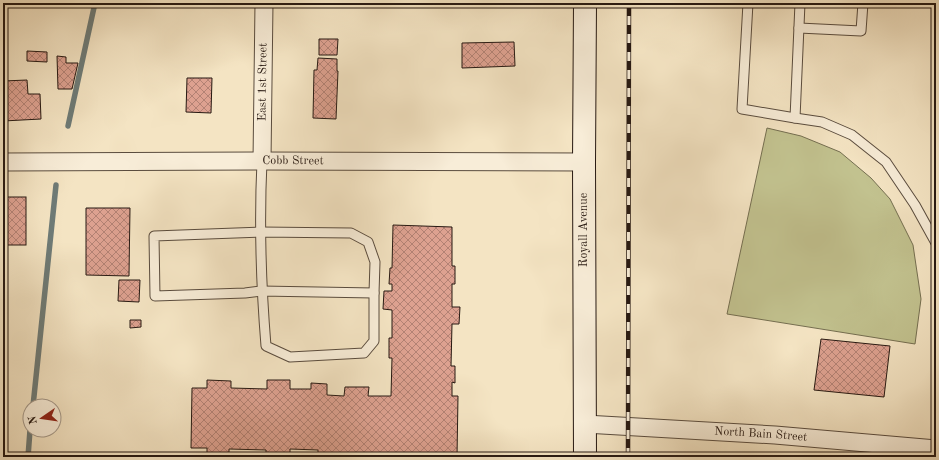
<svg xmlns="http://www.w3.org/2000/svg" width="939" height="460" viewBox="0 0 939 460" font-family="'Old Standard TT',serif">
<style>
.green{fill:#c2c28f;stroke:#746e50}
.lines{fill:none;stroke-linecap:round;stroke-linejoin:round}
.stream{stroke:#6e7b77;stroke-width:5.5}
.building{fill:url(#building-cross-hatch);stroke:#271912}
.lane-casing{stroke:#5a4c3e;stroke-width:11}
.street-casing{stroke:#5a4c3e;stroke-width:19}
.secondary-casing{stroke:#271912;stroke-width:24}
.lane{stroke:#f8edd8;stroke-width:9}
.street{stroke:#f8edd8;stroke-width:17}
.secondary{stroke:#f8edd8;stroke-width:22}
.rail-casing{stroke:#271912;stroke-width:4.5}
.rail{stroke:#f8edd8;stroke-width:3;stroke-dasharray:9;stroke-linecap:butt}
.labels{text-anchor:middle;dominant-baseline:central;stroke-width:3;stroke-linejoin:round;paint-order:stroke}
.street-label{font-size:12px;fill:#271912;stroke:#f8edd8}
</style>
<defs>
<pattern id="building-cross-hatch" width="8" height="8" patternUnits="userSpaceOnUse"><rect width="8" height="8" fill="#dda190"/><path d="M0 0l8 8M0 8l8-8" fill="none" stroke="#b38274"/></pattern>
</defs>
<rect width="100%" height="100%" fill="#f4e4c3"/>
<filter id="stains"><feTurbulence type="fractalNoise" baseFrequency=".005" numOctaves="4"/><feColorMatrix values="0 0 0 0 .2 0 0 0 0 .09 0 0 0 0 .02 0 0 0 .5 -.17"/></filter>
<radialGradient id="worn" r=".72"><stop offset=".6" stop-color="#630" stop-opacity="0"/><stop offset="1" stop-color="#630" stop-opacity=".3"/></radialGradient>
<!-- green -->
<polygon class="green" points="767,128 801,136 840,152 871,178 890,199 913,245 921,299 915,344 727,314"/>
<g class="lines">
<!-- stream -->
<g class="stream">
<polyline points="68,126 95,3"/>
<polyline points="33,406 56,185"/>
<polyline points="28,457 30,430"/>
</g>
</g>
<!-- building -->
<g class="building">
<polygon points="457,3 481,3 481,5 457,4"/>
<polygon points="319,39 338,39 337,55 319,55"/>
<polygon points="514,42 515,66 462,68 462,43"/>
<polygon points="27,51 47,52 47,62 27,61"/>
<polygon points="57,56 66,57 66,63 78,63 72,89 58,89"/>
<polygon points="318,58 337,59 337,71 338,71 336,119 313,118 314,70 317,70"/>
<polygon points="187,78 212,78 211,113 186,112"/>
<polygon points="27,80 28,94 40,94 41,119 3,121 3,81"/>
<rect x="3" y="197" width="23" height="48"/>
<polygon points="86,208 130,208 129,276 86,275"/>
<polygon points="393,225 452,227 452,266 455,266 455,284 452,284 452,307 460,307 459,324 452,324 451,366 455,366 455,383 452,382 452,396 458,396 457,457 343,457 318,456 318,450 290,449 290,457 266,457 266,450 229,449 229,457 207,457 207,448 191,448 192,388 207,388 207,380 231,381 231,388 267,389 267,380 290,380 290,389 311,389 311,383 327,384 327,395 344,396 345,387 369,387 368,396 391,396 392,358 389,358 389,338 392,338 392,310 383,309 384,291 392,291 392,284 389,284 390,268 392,268"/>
<polygon points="119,280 140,280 139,302 118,301"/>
<polygon points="130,320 141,320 141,327 130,328"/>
<polygon points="821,339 890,346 884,397 814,390"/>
</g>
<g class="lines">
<!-- lane casing -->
<g class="lane-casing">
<g id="lane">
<polyline points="748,3 742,109 795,118 800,3"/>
<polyline points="799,28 861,31 863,3"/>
<polyline points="795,118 822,122 852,135 886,162 915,205 936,243"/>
<path d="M262,161C259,223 261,285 266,346L290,357L364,353L374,341V293"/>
<polygon points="261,232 351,233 368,242 375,262 374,293 261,291 245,293 155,296 154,236"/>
</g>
</g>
<!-- street casing -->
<g class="street-casing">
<g id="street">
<path id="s1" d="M262,161L264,3"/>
<path id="s2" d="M3,162L262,161L584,162"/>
<path id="s3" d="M585,424L775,435L936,449"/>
</g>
</g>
<!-- secondary casing -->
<g class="secondary-casing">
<polyline id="secondary" points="585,457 584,162 585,3"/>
</g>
<!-- lane -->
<use href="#lane" class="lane"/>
<!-- street -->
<use href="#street" class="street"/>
<!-- secondary -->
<use href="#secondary" class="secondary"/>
<!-- rail casing -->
<g class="rail-casing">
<polyline id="rail" points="628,457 629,3"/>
</g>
<!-- rail -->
<use href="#rail" class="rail"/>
</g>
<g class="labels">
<!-- street labels -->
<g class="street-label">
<text stroke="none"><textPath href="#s1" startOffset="79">East 1st Street</textPath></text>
<text stroke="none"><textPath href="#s2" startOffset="290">Cobb Street</textPath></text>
<text transform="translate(584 230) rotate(-90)">Royall Avenue</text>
<text stroke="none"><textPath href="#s3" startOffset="176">North Bain Street</textPath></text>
</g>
</g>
<!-- margin -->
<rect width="939" height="460" fill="none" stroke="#f4e4c3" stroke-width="16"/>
<rect x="4" y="4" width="931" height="452" fill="none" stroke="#271912" stroke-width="2"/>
<rect x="8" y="8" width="923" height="444" fill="none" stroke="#271912"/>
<!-- north arrow -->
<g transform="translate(42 418) rotate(257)"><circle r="19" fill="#f8edd8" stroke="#a49889"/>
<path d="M0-3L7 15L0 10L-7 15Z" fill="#8f2418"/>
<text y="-6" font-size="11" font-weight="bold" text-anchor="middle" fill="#271912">N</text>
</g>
<rect width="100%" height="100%" filter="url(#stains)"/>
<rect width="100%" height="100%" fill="url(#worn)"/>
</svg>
